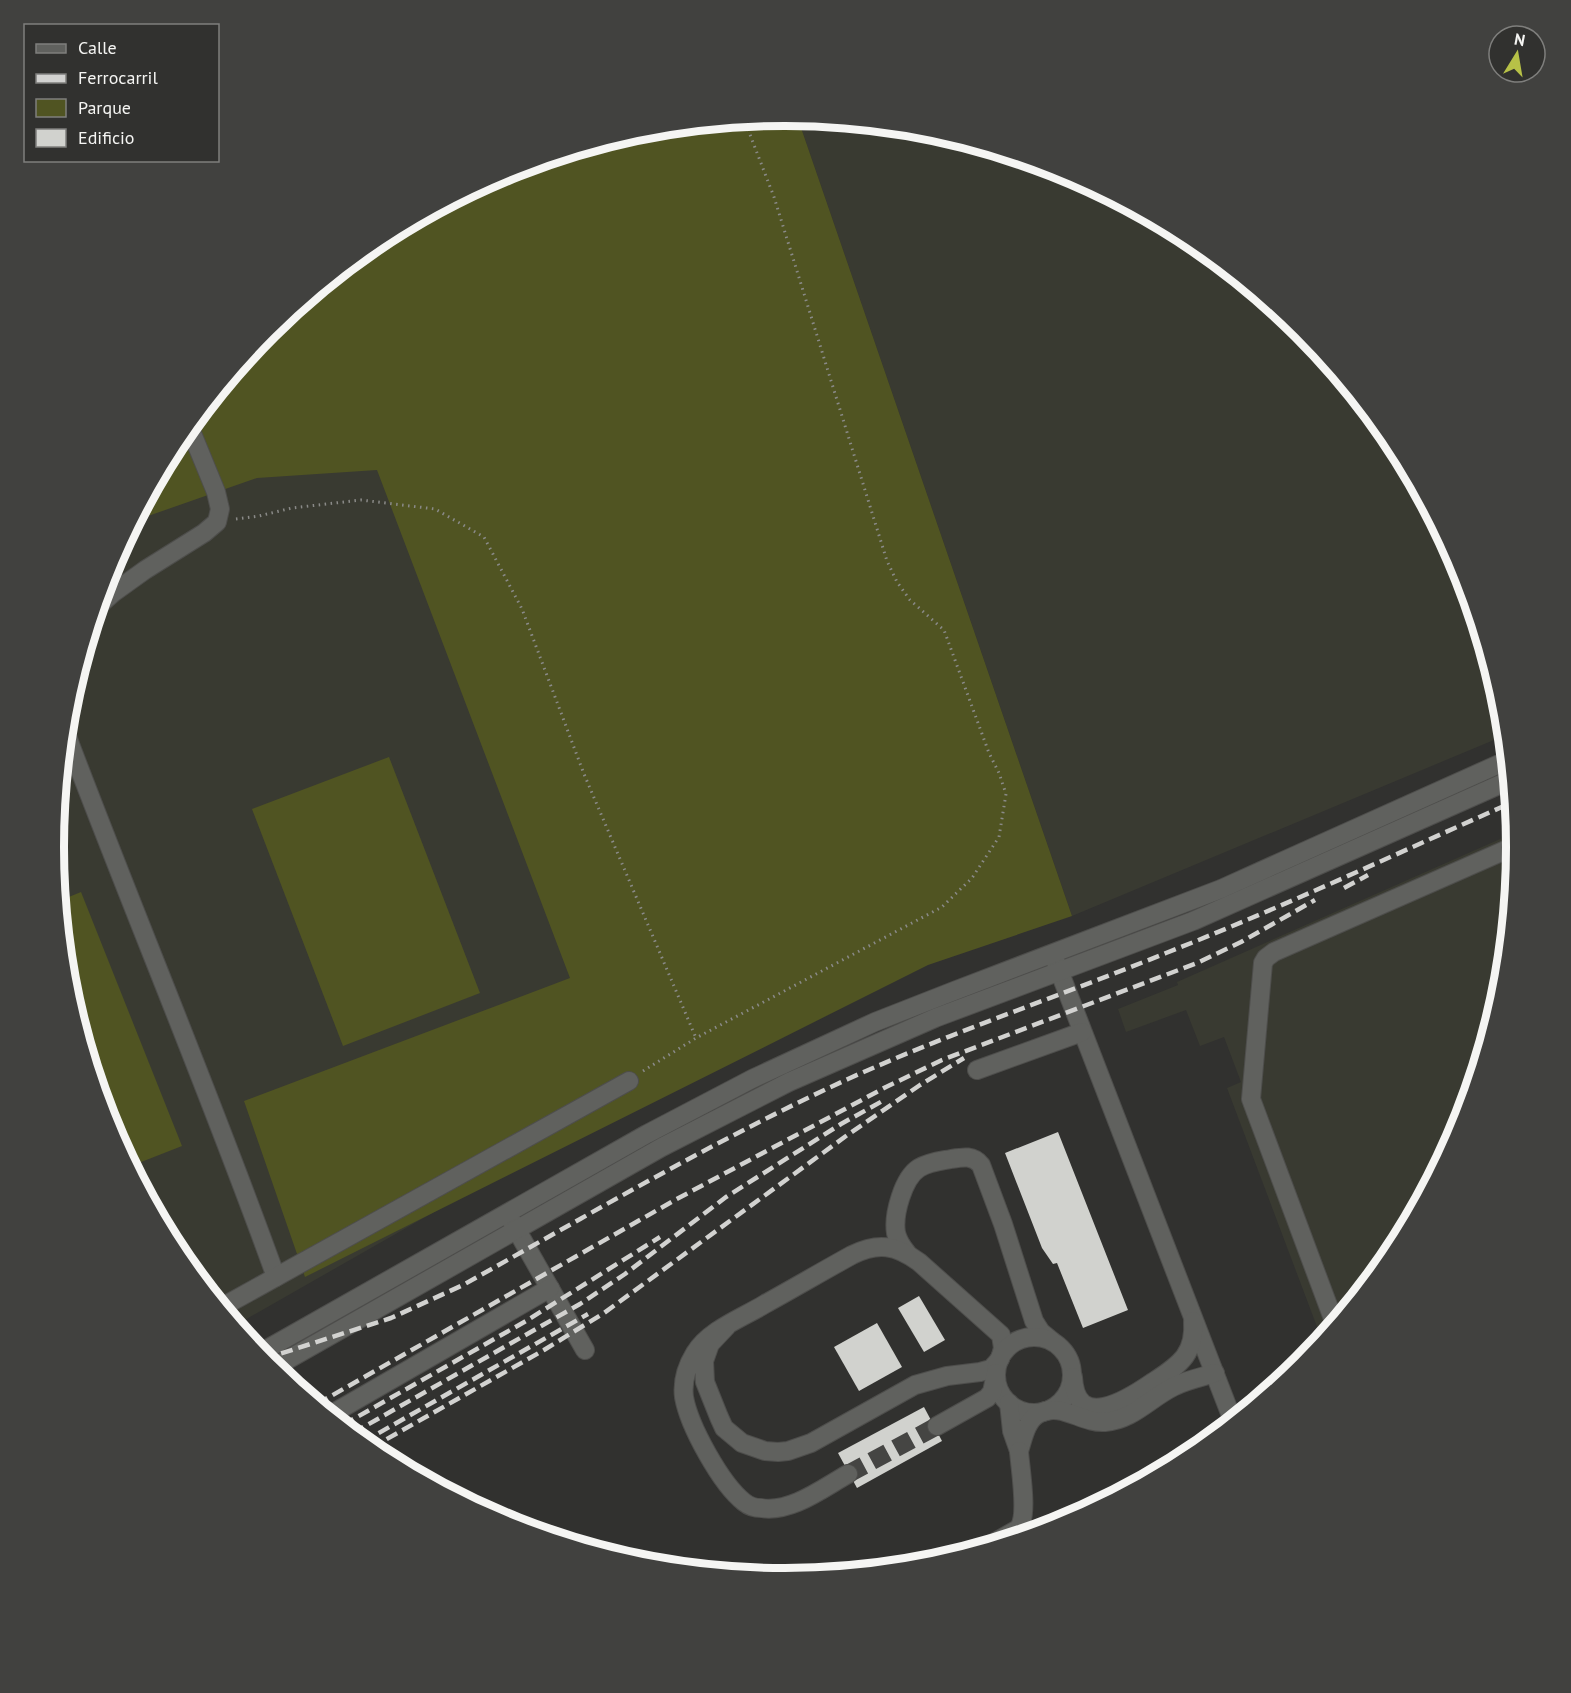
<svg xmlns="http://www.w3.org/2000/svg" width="1571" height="1693" viewBox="0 0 1571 1693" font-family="'PT Sans',sans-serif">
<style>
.built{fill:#393a31}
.green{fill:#505422}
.building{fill:#d1d2ce}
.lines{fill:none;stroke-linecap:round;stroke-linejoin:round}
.minor-tunnel{stroke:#454543;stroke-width:18;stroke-dasharray:18 9;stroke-linecap:butt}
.minor-casing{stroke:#4e4e4c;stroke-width:20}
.path{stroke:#8a8a88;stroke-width:3;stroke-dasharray:1.5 4.5;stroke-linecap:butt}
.minor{stroke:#60615e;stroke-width:18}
.rail{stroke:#d2d2d0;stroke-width:4.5;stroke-dasharray:12 6;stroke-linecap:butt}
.rim{fill:none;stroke:#f5f5f3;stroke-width:8}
</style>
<rect width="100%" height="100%" fill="#31312f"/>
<!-- built -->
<g class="built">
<polygon points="797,116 929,129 1066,171 1192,238 1303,329 1394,440 1461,567 1503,704 1506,735 1072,916"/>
<polygon points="643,129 1046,863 236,1325 177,1253 110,1126 68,989 54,846 68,703 110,566 178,439 268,329 379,238 506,171"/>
<polygon points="1516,832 1517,847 1503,990 1461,1127 1394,1253 1322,1340 1227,1088 1241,1082 1224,1037 1200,1046 1186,1010 1126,1032 1118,1009 1178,985 1177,982"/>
</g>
<!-- green -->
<g class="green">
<polygon points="786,115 797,116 1072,916 928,965 305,1277 244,1101 570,978 377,470 257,478 148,516 129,531 177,440 268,329 379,238 506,171 643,129"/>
<polygon points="389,757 480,993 343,1046 252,809"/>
<polygon points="81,892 182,1146 131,1166 110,1126 68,989 59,901"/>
</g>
<!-- building -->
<g class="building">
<polygon points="1058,1132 1128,1310 1083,1328 1057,1263 1053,1264 1042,1248 1005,1153"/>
<polygon points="919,1296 945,1340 924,1352 898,1308"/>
<polygon points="877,1323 902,1367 859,1391 834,1347"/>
<polygon points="924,1407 942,1441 857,1488 838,1453"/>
</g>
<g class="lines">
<!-- minor-tunnel -->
<polyline class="minor-tunnel" points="848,1474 937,1426"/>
<!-- minor casing -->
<g class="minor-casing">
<g id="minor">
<polyline points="97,607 113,593 145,570 204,533 217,522 220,509 216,492 189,426"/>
<path d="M65,731C134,914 210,1093 276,1277"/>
<polyline points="1055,960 1233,1421"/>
<polyline points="977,1070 1082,1032"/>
<polyline points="511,1220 585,1350"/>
<path d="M907,1253C902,1247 898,1241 896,1233C893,1215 903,1178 919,1168C929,1162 940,1161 951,1159C963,1157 973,1155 981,1165L1003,1224L1034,1321L1041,1332L1052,1341"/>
<polyline points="222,1307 629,1081"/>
<polyline points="1335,1324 1251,1099 1263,963 1266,958 1274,952 1517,845"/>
<path d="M727,1326L710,1344L704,1361L705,1382L719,1417L724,1428L742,1443L765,1451L778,1452L788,1451L811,1443L915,1385L947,1376L980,1372L991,1369L1000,1359L1003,1348L1001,1335L919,1262C896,1245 878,1242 852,1255C823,1271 794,1288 765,1304C742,1318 709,1330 695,1353C687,1366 682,1381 684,1397C689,1426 721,1484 744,1502C749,1506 755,1508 761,1508C791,1513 823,1488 848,1474"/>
<circle cx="1034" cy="1375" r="38"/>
<polyline points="260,1353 647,1134 752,1079 875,1022 954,991 1221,889 1508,760"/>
<polyline points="273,1368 662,1147 789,1082 935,1018 1193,921 1510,780"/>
<path d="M1073,1377C1076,1432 1127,1400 1153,1382C1164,1375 1177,1367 1185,1356C1192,1346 1194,1334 1193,1321"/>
<path d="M1009,1403L1012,1431L1019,1451C1023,1439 1026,1421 1038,1414C1061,1401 1082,1424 1105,1422C1133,1420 1151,1397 1175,1386C1187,1380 1202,1377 1215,1373"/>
<polyline points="330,1415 550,1288"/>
<polyline points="937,1426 987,1398 992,1392 996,1373"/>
<path d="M990,1545L1018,1529C1029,1517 1020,1468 1019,1451"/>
</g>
</g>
<!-- path -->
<g class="path">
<polyline points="236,519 259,516 292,508 361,500 435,509 484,537 522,609 584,774 696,1038"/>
<polyline points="643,1071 696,1038 942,907 972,878 999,837 1006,794 999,773 989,753 944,630 910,600 897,582 887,561 774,197 744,119"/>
</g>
<!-- minor -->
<use href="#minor" class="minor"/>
<!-- rail -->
<g class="rail">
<polyline points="1344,888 1368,875"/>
<path d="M264,1359L391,1318L463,1285C590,1214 715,1140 848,1079C952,1032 1060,996 1166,953C1283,907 1398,853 1513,802"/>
<polyline points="317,1404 675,1200 886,1087 942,1060 1197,963 1241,942 1315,900"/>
<polyline points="343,1425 526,1321 660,1237"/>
<polyline points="353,1433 580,1304 625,1274 726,1197 841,1124 886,1099"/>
<polyline points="363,1442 588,1314"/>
<polyline points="371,1448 544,1350 604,1313 846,1136 920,1085 964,1058"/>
</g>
</g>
<!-- crop -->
<path d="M0 0H1571V1693H0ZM64 847a721 721 0 1 1 1442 0a721 721 0 1 1-1442 0Z" fill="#41413f" fill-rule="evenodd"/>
<path class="rim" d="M64 847a721 721 0 1 1 1442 0a721 721 0 1 1-1442 0Z"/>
<!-- legend -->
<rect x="24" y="24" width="195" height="138" fill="#31312f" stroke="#7f7f7d" stroke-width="1.5"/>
<rect x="36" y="44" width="30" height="9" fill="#60615e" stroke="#7f7f7d" stroke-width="1.5"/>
<text x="78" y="54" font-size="18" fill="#f5f5f3">Calle</text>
<rect x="36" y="74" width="30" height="9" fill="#d2d2d0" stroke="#7f7f7d" stroke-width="1.5"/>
<text x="78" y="84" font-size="18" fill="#f5f5f3">Ferrocarril</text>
<rect x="36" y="99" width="30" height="18" fill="#505422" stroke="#7f7f7d" stroke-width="1.5"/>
<text x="78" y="114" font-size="18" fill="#f5f5f3">Parque</text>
<rect x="36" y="129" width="30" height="18" fill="#d1d2ce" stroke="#7f7f7d" stroke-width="1.5"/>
<text x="78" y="144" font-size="18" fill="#f5f5f3">Edificio</text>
<!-- north arrow -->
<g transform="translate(1517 54) rotate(11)"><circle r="28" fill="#31312f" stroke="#7f7f7d" stroke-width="1.5"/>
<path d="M0-4.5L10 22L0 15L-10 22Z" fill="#b7c147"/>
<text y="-9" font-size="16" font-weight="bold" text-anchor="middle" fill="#f5f5f3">N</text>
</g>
</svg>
